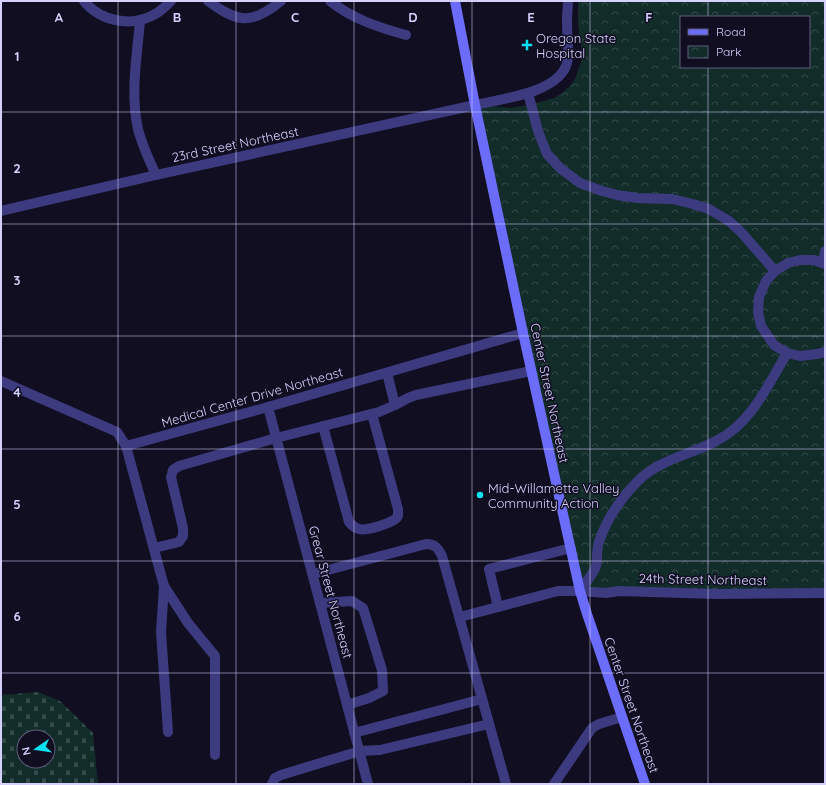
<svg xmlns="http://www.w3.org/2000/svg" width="826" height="785" viewBox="0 0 826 785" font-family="Quicksand,sans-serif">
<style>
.cemetery{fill:url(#cemetery-stones);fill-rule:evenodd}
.park{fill:url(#park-crowns);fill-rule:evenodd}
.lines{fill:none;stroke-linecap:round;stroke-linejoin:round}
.service{stroke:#3c3b7f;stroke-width:10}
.minor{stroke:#3c3b7f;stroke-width:10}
.tertiary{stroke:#3c3b7f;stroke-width:10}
.secondary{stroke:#6c6cfa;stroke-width:10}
.grid{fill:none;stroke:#d5d1fd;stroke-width:1;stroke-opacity:0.55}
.poi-dot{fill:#09e1f2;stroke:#110e22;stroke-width:1.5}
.labels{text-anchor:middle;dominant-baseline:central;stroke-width:3;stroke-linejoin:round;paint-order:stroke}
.poi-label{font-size:13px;fill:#d5d1fd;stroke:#110e22;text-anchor:start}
.street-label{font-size:13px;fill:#d5d1fd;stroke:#110e22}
.grid-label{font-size:13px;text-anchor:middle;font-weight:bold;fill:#d5d1fd;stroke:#110e22;stroke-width:3;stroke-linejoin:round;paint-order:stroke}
</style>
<defs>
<pattern id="cemetery-stones" width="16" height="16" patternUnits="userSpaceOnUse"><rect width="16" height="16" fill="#122c2a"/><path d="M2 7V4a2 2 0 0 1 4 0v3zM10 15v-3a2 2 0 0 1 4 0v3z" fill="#344a4a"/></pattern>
<pattern id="park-crowns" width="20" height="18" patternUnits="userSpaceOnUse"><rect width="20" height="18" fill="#122c2a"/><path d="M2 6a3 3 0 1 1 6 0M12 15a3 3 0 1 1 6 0" fill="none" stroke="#344a4a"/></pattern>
</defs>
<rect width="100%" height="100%" fill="#110e22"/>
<!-- cemetery -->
<path class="cemetery" d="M38,692L60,701L93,733L98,784H1V695ZM24,737H48V761H24Z"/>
<!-- park -->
<path class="park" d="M578,1H825V593L580,591L475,105L512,108L537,103L554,98L562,93L569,87L575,79L580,65L582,59V53L578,23ZM681,17H809V67H681Z"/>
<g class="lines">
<!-- service -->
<g class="service">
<path d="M208,1C238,23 252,25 281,1"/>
<path d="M330,1C353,19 377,27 406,35"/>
<polyline points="528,93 538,131 547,154 561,169 580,183 602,191 617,195 637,198 672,199 693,204 709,209 729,221 741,232 775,271"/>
<path d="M475,105C501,99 559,93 567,63C568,60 568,57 568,54C568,42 567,31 567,20C567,13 568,7 568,1"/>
<polyline points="823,263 825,251"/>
<polyline points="825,264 814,260 800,260 788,263 775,271 766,281 759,297 758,312 761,326 774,345 787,353 800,356 817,354 825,352"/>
<polyline points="387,373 395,405 408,398 416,395 531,371"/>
<path d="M323,426L349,522C352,525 354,528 359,529C366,531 395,523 398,516C398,515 398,510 398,509L372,414"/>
<polyline points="154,548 179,542 183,536 183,528 171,477 173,470 179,466 276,438 379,412 395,405"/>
<path d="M313,574L426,544C435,544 438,548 442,556L506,784"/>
<polyline points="164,586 188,623 215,656 215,755"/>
<polyline points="320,603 352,601 363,608 382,670 383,691 369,698 347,705"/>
<polyline points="498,607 489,569 571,548"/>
<path d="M460,617L558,591H580C584,585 595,571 596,566C598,557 596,547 600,539C608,517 622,497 638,481C656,461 692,454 716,441C751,424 768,385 787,353"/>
<polyline points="354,733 482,699"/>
<polyline points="272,784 275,778 281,775 360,751 380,750 489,724"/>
<polyline points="554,784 592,728 599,724 622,717"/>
</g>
<!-- minor -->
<g class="minor">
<path d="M84,1C101,22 133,28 157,13C162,10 167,5 171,1"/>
<path d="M140,21C137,56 130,94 138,129C142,145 149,160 156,175"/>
<polyline points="1,381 117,432 126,446 164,586 161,632 168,732"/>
<polyline points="268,407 368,784"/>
<polyline points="126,446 268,407 523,333"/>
</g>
<!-- tertiary -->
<g class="tertiary">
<polyline points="1,211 156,175 475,105"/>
<polyline points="580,591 606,593 619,591 715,594 825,593"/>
</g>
<!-- secondary -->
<polyline class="secondary" points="455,1 475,105 523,333 580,591 587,614 645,784"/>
</g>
<!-- grid -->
<path class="grid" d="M118,1V784M236,1V784M354,1V784M472,1V784M590,1V784M708,1V17M708,67V784M1,112H825M1,224H825M1,336H825M1,449H825M1,561H825M1,673H825"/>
<!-- markers -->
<g class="poi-dot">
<path d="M525 39h4v4h4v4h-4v4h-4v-4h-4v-4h4z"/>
<circle cx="480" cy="495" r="4"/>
</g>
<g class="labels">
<!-- poi labels -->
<g class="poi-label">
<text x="536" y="38">Oregon State<tspan x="536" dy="15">Hospital</tspan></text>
<text x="488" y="488">Mid-Willamette Valley<tspan x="488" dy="15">Community Action</tspan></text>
</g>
<!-- street labels -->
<g class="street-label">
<text transform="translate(235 144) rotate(-12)">23rd Street Northeast</text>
<text transform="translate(550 393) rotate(78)">Center Street Northeast</text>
<text transform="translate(252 397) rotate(-16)">Medical Center Drive Northeast</text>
<text transform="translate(703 579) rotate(1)">24th Street Northeast</text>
<text transform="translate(331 592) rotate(75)">Grear Street Northeast</text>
<text transform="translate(632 705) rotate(71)">Center Street Northeast</text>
</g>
</g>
<g class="grid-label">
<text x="59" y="22">A</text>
<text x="177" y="22">B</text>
<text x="295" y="22">C</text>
<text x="413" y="22">D</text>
<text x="531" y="22">E</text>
<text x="649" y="22">F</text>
<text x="17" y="61">1</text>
<text x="17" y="173">2</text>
<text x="17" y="285">3</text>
<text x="17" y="397">4</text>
<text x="17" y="509">5</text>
<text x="17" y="621">6</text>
</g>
<!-- border -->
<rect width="826" height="785" fill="none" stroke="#d5d1fd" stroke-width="4"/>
<!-- legend -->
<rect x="680" y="16" width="130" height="52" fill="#110e22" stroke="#5f5c7a"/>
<rect x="688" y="29" width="20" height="6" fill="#6c6cfa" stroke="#5f5c7a"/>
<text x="716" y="36" font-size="12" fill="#d5d1fd">Road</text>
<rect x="688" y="46" width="20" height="12" fill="url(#park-crowns)" stroke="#5f5c7a"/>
<text x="716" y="56" font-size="12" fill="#d5d1fd">Park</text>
<!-- north arrow -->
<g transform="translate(36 749) rotate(257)"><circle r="19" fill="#110e22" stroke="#5f5c7a"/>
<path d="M0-3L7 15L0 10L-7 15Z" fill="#09e1f2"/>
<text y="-6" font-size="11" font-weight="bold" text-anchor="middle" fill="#d5d1fd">N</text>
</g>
</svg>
